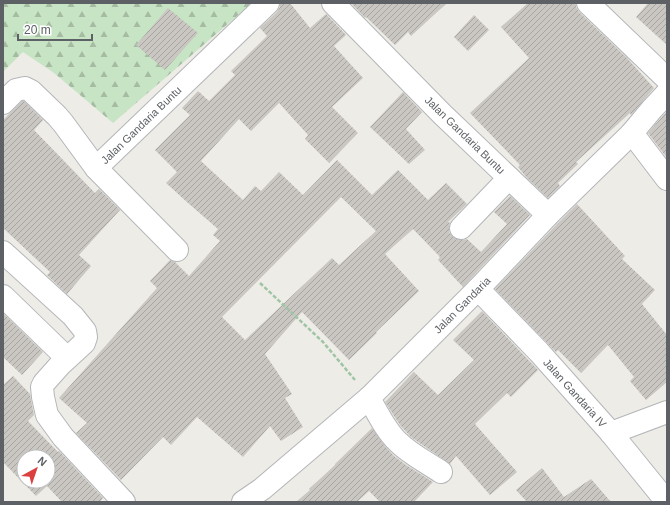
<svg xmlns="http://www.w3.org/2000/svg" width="670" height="505" viewBox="0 0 670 505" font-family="Arial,sans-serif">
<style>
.forest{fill:url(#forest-firs)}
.building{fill:url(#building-hatch);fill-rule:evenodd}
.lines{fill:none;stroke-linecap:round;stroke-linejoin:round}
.minor-casing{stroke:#b3b6b9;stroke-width:24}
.path{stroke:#9ec5a6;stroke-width:2.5;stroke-dasharray:4 2;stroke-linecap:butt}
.minor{stroke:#fff;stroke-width:22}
.labels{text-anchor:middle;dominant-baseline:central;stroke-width:3;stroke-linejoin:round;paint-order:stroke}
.street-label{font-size:11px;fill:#5d6165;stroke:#fff}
</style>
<defs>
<pattern id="forest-firs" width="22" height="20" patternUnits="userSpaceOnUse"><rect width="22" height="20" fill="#c7e4c4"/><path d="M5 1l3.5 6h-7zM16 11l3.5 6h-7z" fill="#a5bca3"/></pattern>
<pattern id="building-hatch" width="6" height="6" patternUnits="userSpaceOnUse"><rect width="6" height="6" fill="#cac7c2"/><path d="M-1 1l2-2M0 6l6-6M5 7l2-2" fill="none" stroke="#a7a5a1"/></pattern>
</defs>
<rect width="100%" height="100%" fill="#eeece6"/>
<!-- forest -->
<polygon class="forest" points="3,3 252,3 113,123 54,73 23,52 3,72"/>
<!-- building -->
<g class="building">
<path d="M280,3H290L310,28L326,14L346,35L334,46L363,78L332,107L358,133L329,163L305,139L308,135L279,103L251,131L239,119L201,161L243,200L255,186L261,191L279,172L303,195L337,160L372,195L398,170L428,200L446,183L467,204L448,222L450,223L449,225V232L453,237L458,240H464L467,239L481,252L507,224L494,212L510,196L530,215L463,287L438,260L440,257L413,229L385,254L419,291L376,332L377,333L349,360L302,312L265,354L292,394L285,398L303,427L281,441L270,426L243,457L197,417L171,445L163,437L121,480L76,433L87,423L59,398L157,288L150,281L170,260L175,262L189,276L220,241L213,235L218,229L188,203L166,183L177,172L155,150L190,115L182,108L198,91L209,101L235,75L231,71L267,36L260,28L277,12L280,7ZM341,197L376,231L339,265L332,258L245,340L222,317Z"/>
<polygon points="351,3 447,3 411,36 408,32 395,45 366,17 365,18"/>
<polygon points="528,3 576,3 576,7 579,12 627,58 654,88 631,115 630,113 576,162 578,164 558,183 560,186 548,198 527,178 518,167 520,165 470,113 529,58 501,27"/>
<polygon points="648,3 667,3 667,45 636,17"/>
<polygon points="168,8 198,33 165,70 136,45"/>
<polygon points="474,15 489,30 468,51 454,37"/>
<polygon points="403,92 422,112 406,129 425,150 409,164 370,127"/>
<polygon points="22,101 24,101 43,120 34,130 95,193 99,189 120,210 79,255 91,266 67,294 47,275 50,272 3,228 3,120"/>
<polygon points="667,111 667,158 648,133"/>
<polygon points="577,204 625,256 622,259 655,290 642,304 667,335 667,382 646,400 630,381 634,377 608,345 581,373 558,350 556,352 495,289 557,224"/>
<polygon points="482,311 538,370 511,397 507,393 475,424 517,472 490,495 456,456 450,464 411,437 400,425 385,402 414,372 438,395 474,360 453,340"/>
<polygon points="3,313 43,352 22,375 3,357"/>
<path d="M13,376L30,394L34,415L28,421L58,452L59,451L103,498L100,502H62L47,486L36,496L3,462V385ZM24,457H48V481H24Z"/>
<polygon points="372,428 384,445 394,456 406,465 433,482 414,502 380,502 369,491 357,502 296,502 310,490 309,489 335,465 335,464"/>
<polygon points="542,468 564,497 591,479 611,502 527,502 516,490"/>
</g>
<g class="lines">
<!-- minor casing -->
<g class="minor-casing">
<g id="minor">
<polyline points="333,3 442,114 548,215"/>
<polyline points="588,3 667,79"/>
<polyline points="3,103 16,90 25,88 31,91 57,116 63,123 96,168 177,250"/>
<polyline points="632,133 667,179"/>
<polyline points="96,168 268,3"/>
<polyline points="461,228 509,178"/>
<polyline points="3,252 73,316 85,331 86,337 84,343 60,365 44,383 42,387 43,397 47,415 63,437 124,502"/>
<polyline points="478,289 539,352 611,433 667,502"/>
<polyline points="3,296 67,358"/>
<path d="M369,398C377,412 386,431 398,442C410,454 426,462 441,472"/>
<polyline points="611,433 667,412"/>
<polyline points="243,502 262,489 369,398 478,289 548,215 632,133 652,109 667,93"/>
</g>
</g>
<!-- path -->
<polyline class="path" points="260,283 323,342 355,380"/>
<!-- minor -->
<use href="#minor" class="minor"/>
</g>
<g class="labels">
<!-- street labels -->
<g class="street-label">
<text transform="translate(141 125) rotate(-44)">Jalan Gandaria Buntu</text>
<text transform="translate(465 135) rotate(44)">Jalan Gandaria Buntu</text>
<text transform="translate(462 305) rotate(-45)">Jalan Gandaria</text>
<text transform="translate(575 393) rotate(48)">Jalan Gandaria IV</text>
</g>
</g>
<!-- border -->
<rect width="670" height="505" fill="none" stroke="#5d6165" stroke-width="8"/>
<!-- north arrow -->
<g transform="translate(36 469) rotate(40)"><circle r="19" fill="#ffffff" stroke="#bec0c1"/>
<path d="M0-3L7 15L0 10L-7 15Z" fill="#db3f40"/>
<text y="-6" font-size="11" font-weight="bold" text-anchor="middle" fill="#5d6165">N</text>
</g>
<!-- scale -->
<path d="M18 34v6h74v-6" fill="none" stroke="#5d6165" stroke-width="2"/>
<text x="24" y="34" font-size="12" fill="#5d6165" stroke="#ffffff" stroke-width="3" paint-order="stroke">20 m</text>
</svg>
